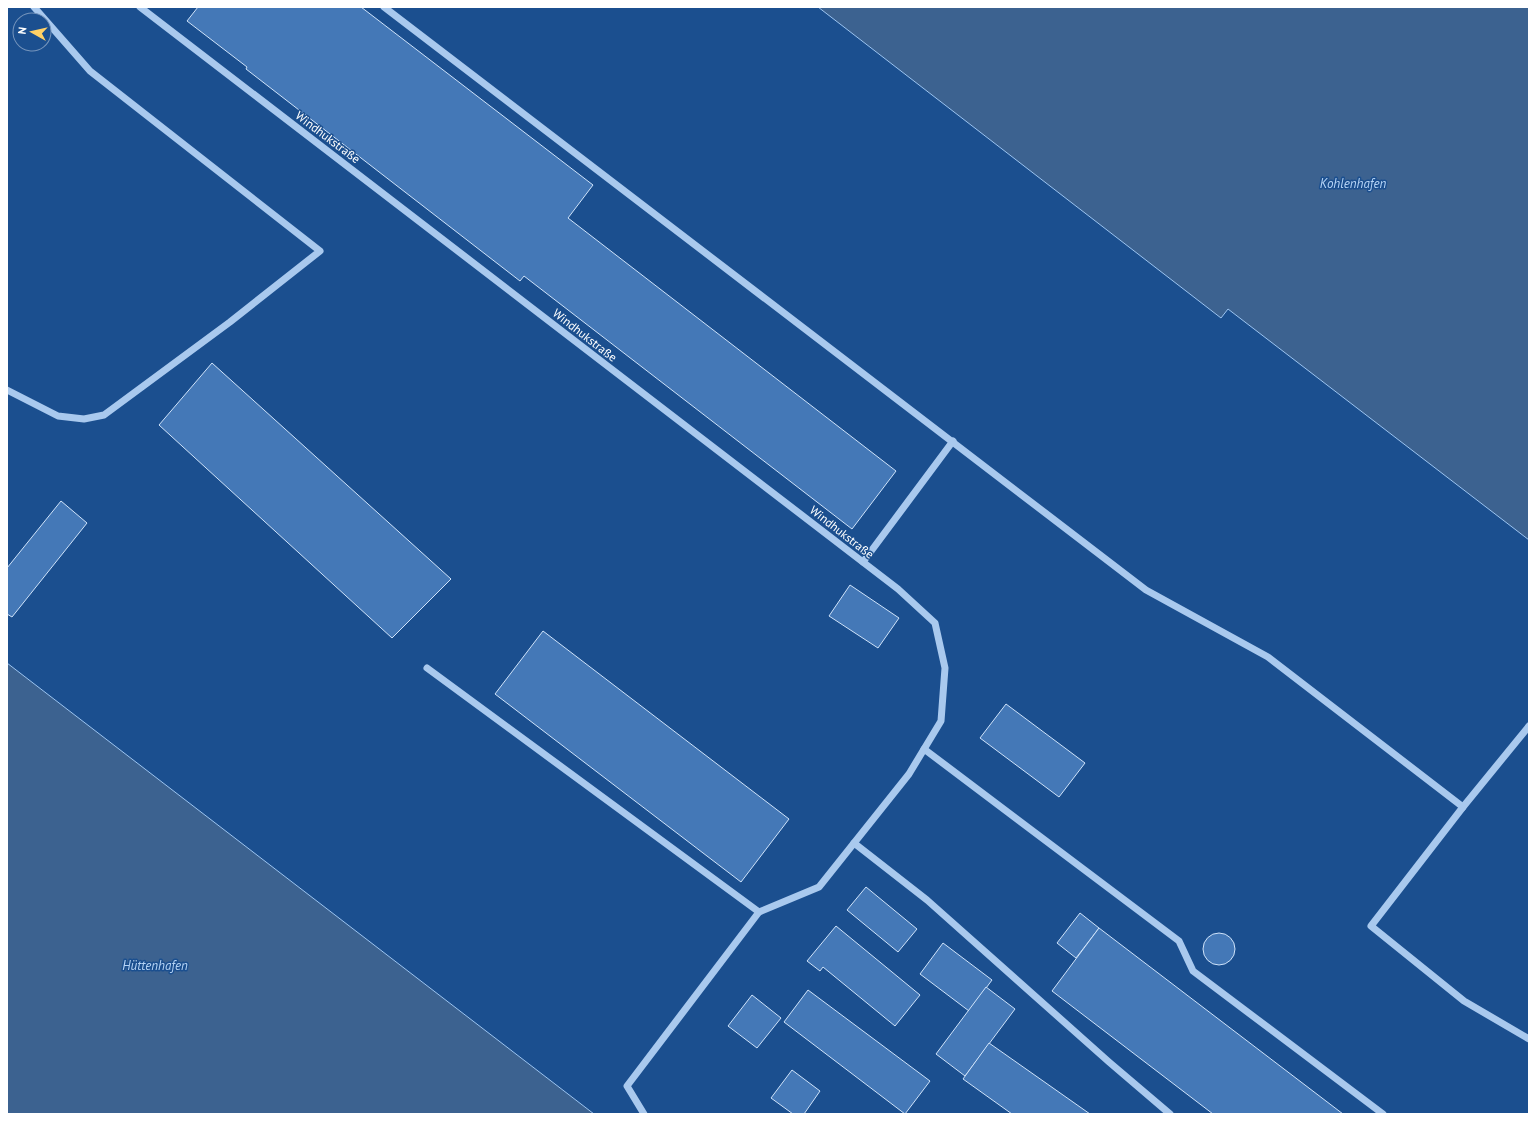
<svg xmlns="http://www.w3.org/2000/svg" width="1536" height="1121" viewBox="0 0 1536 1121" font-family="'PT Sans',sans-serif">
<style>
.water{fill:#3c6290;stroke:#9cc4f0}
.building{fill:#4478b7;stroke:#cfe3fa}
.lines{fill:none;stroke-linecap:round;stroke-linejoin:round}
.minor{stroke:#a9c9ee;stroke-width:7}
.labels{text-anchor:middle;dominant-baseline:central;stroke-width:3;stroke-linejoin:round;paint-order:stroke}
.street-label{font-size:12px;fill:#fff;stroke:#1b4f8f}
.water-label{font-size:13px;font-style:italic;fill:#b5d3f5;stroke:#1b4f8f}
</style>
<rect width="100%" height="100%" fill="#1b4f8f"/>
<!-- water -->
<g class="water">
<polygon points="818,7 1529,7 1529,540 1228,309 1221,318"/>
<polygon points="7,663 594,1114 7,1114"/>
</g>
<!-- building -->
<g class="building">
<polygon points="198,7 361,7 593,185 568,218 896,471 852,529 524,276 520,281 246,69 247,67 187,21"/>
<polygon points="212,363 451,579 392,638 159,425"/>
<polygon points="61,501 87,523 12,617 7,614 7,568"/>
<polygon points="850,585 899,618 878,648 829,616"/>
<polygon points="543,631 789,819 741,882 495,694"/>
<polygon points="1006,704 1085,763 1059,797 980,738"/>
<polygon points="866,887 917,929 898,952 847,910"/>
<polygon points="1080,913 1099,928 1076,958 1057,943"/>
<polygon points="836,926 920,995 895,1026 823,967 820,971 807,961"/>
<polygon points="1099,928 1343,1114 1213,1114 1052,991"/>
<circle cx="1219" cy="949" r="16"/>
<polygon points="943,943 992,980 969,1011 920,974"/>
<polygon points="986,987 1015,1009 965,1076 936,1054"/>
<polygon points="808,990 930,1081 905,1114 784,1022"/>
<polygon points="752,995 781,1018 757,1048 728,1026"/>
<polygon points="989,1043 1090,1114 1012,1114 963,1079"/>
<polygon points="792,1070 820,1091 804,1114 793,1114 771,1098"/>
</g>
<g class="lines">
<!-- minor -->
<g class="minor">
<polyline points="140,7 898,589 935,623 945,668 941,721 909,774 819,887 759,912 627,1086 644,1114"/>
<polyline points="384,7 1146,590 1268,657 1463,807"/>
<polyline points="7,390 58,416 84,419 104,415 230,322 320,251 90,71 34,7"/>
<polyline points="863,562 953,441"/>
<polyline points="427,668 759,912"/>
<polyline points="1529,726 1463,807 1371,926 1464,1001 1529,1039"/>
<polyline points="924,749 1179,941 1193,971 1383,1114"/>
<polyline points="854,843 927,900 1109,1062 1170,1114"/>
</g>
</g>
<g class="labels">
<!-- street labels -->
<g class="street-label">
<text transform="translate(328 137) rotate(37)">Windhukstraße</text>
<text transform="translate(585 335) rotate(38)">Windhukstraße</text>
<text transform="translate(842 532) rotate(38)">Windhukstraße</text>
</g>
<!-- water labels -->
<g class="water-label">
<text x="1353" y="183">Kohlenhafen</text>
<text x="155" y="965">Hüttenhafen</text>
</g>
</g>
<!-- border -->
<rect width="1536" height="1121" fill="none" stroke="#ffffff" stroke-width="16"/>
<!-- north arrow -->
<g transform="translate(32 32) rotate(278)"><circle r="19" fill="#1b4f8f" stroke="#7695bc"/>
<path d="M0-3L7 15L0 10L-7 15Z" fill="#ffd166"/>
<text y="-6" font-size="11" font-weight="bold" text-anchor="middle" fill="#ffffff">N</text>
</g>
</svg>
